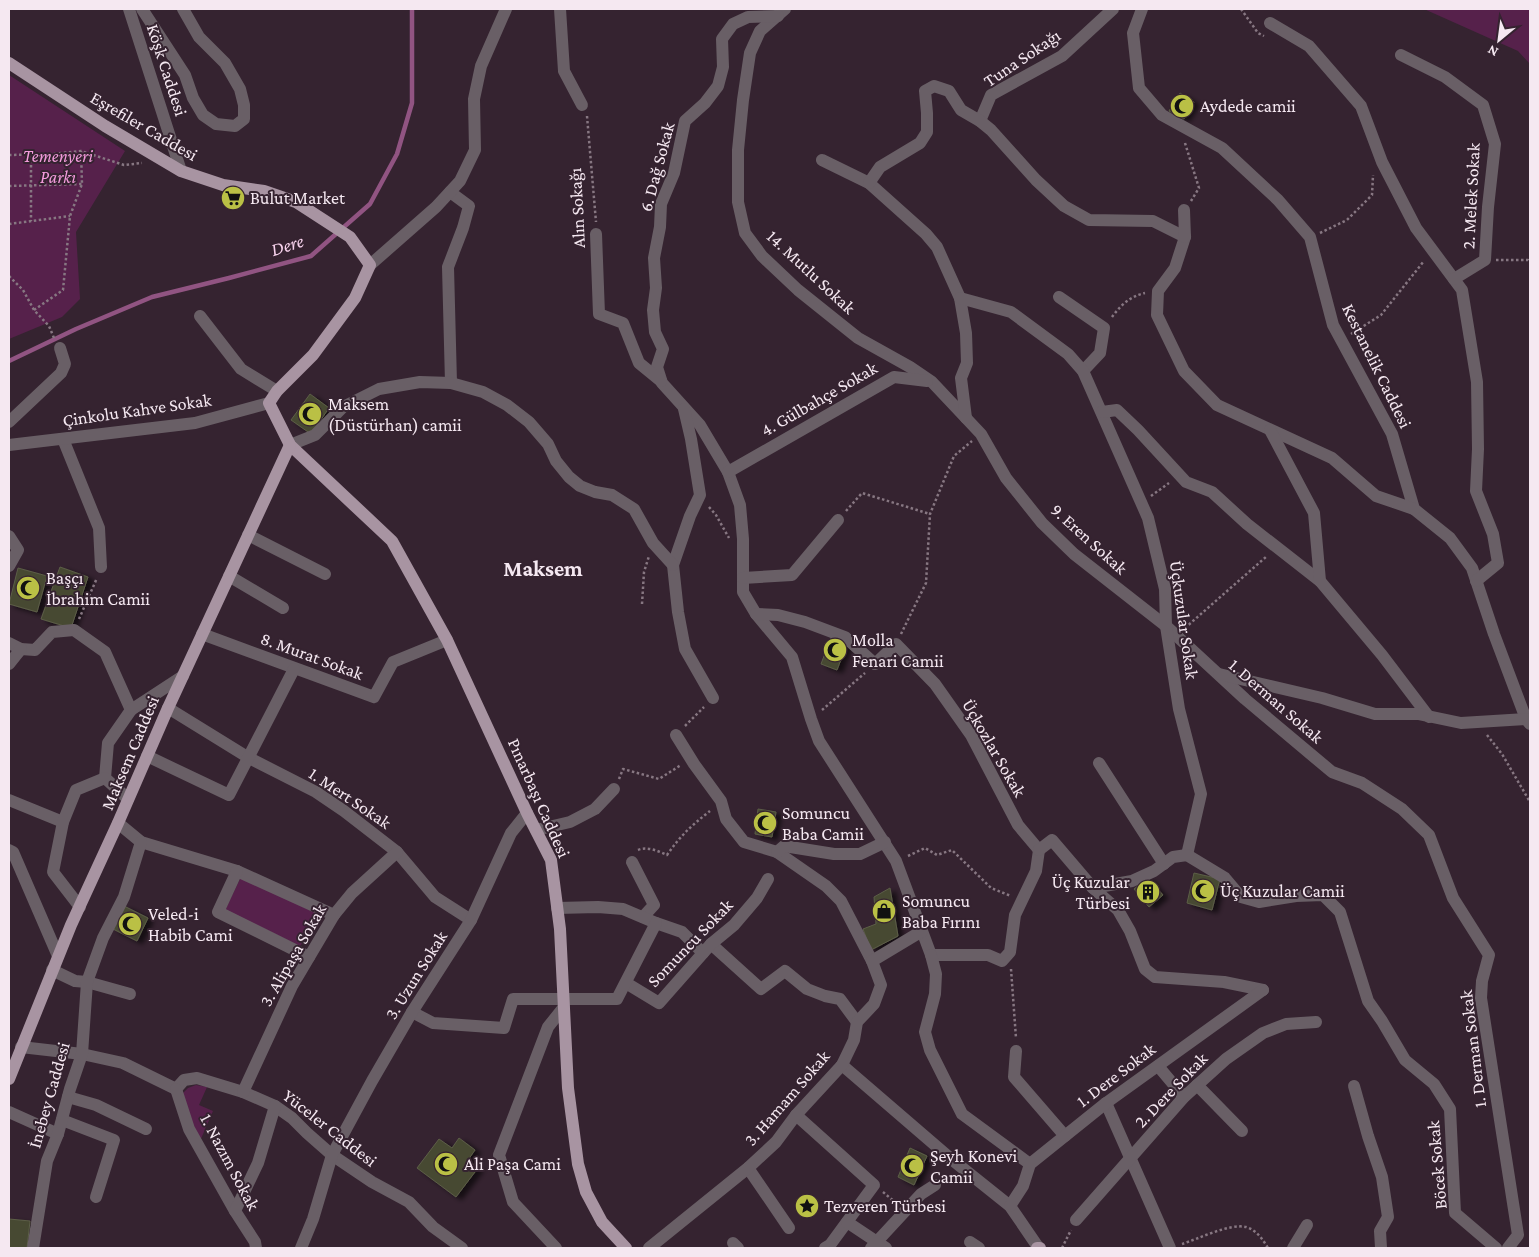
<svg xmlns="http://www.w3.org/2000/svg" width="1539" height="1257" viewBox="0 0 1539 1257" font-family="'Crimson Pro',serif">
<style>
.green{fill:#56214b}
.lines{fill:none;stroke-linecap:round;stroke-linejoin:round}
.stream{stroke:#915482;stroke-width:4.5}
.building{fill:#474932;stroke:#5c5e47;filter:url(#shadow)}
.path{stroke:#877782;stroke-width:2.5;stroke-dasharray:2.5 2.5;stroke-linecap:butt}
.minor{stroke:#695f66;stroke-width:12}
.major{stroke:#a894a2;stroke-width:12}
.labels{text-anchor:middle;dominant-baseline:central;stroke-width:4;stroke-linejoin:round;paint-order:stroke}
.street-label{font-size:18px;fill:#f5e8f1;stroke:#352330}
.poi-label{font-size:18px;fill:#f5e8f1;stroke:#352330;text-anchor:start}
.park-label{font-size:18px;font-style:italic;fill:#f49cdd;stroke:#352330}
.water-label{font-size:19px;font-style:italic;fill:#f9d4ee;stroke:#352330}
.district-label{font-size:22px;font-weight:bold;fill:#f5e8f1;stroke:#352330}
</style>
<defs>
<filter id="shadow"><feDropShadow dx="5.5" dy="3" stdDeviation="2.5" flood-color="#0009"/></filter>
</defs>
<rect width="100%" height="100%" fill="#352330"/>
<!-- green -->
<g class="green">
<polygon points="1424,9 1530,9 1530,64 1518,51"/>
<polygon points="9,75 125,151 76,232 80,299 62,317 9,339"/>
<polygon points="241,877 324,917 300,946 225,910"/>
<polygon points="196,1085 207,1087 199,1105 213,1111 197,1148 182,1094 188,1088"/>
</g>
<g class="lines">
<!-- stream -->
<polyline class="stream" points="9,361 76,329 152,297 229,278 311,256 370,204 397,154 412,103 412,9"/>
</g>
<!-- building -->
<g class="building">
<polygon points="1180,93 1194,102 1184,119 1169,111"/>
<polygon points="310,394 329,408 311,434 291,420"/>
<polygon points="60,567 88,577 71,628 41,619"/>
<polygon points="18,568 47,576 37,612 9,604"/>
<polygon points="832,635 848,641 837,670 821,664"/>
<polygon points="758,809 776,812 772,837 755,834"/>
<polygon points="1194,873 1220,879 1212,910 1187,903"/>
<polygon points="1148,878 1163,895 1149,907 1134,889"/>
<polygon points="890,888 898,936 871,950 863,929 876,924 874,897"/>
<polygon points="124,906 148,918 137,941 113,929"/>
<polygon points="459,1138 475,1150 468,1160 478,1168 456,1197 417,1168 439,1139 452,1148"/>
<polygon points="910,1148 927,1156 914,1185 898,1177"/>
<polygon points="9,1219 30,1221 27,1248 9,1248"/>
</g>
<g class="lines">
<!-- path -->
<g class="path">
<polyline points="1241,9 1258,33 1264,36"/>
<polyline points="587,116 596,222"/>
<polyline points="1185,143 1199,188 1191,201"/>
<polyline points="9,155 52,154 81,151 124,165 142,163"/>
<polyline points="31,155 31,221"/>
<polyline points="9,186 82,184"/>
<polyline points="9,224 70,216"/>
<polyline points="1320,233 1347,220 1372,195 1373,175"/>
<polyline points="1496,260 1528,260 1530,262"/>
<polyline points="9,276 23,290 34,310 49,326 54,338"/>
<polyline points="34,310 63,290 70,216 82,184 81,151"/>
<path d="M1112,317C1120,306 1130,296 1145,293"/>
<polyline points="1351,334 1381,315 1424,261"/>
<polyline points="1151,496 1169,483"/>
<polyline points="709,507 716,515 729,538"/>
<polyline points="846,511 862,493 930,514"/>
<polyline points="642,604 644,572 649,556"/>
<polyline points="79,619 97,578"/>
<polyline points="1185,628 1267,556"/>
<polyline points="901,634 926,583 930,514 954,456 972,441"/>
<polyline points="822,710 865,673"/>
<polyline points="685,726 704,707"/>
<polyline points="1487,735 1502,754 1530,802"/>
<polyline points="619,779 623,769 659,779 681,765"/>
<path d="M638,850C647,846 658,851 667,855C680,836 692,825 710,811"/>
<polyline points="908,856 925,848 937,855 952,850 991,888 1011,896"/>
<polyline points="1011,969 1016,1038"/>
<polyline points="883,1192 896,1203"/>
<path d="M1182,1244C1198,1239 1230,1223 1246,1227C1257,1230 1263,1240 1268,1248"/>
<polyline points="1062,1248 1071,1230"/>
</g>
<!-- minor -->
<g class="minor">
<polyline points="129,9 181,171"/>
<polyline points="142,9 185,75 193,98 203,115 216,124 235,126 244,119 244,105 240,89 225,63 199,37 183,9"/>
<polyline points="560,9 564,71 582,105"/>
<polyline points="785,9 760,31 750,53 743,100 738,150 738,202 745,233 762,256 798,290 858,338 910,367 932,382 981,434 1006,478 1042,523 1074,554 1166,626 1245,699 1332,772 1362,783 1402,809 1429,835 1453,898 1489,955 1482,981 1481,998 1518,1235 1508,1248"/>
<polyline points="1142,9 1133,33 1139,88 1162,115 1222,148 1278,200 1310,237 1333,325 1392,434 1414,509 1450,538 1472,568 1494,634 1526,719 1530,724"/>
<polyline points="778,16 748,17 733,24 722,39 723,67 718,86 705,103 685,121 674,173 661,204 660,227 654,258 656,288 653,310 655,332 663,349 657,367 662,383 700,425 728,472 740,505 743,539 743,592 756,614 792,657 811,719 819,741 896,861 931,955 988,955 1002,961 1010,952 1015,915 1036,871 1039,850"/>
<polyline points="1270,23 1309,46 1361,106 1382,162 1416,228 1462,290 1477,382 1478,449 1476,491 1493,534 1498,563 1476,581"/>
<polyline points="1401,55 1445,77 1483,105 1495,144 1488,207 1485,260 1454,279"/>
<polyline points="980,121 991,95 1062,56 1113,9"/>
<polyline points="822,160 869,183 926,234 937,247 960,298 966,333 967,363 961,378 966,418"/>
<polyline points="869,183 880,167 920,143 927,132 927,113 925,91 934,86 949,91 961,110 980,121 991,130 1036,180 1064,206 1089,220 1153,221 1185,237 1175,268 1158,291 1157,315 1184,371 1217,405 1332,458 1376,496 1414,509"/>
<polyline points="450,192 469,206 463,228 448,267 451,383"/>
<polyline points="1184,210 1185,237"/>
<polyline points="596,234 599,314 623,323 639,363 661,381"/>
<polyline points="370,265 436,207 460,181 475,150 474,99 481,66 506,9"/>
<polyline points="1059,297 1104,328 1100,353 1083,371"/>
<polyline points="960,298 1011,312 1068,354 1083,371 1148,518 1165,589 1166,626 1179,709 1201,794 1187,855"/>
<polyline points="200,316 241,369 277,391"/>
<polyline points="684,409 691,439 700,495 690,516 673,565 678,612 685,649 713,698"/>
<polyline points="1102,412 1117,410 1138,430 1186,482 1212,492 1247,524 1320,581"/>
<polyline points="9,422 61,373 65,364 60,348"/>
<polyline points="1270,430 1314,513 1320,581 1382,655 1429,717"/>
<polyline points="63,439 99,528 101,567"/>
<polyline points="9,445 195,423 269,403"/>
<polyline points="290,445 315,435 343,407 379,389 420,382 451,383 483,392 507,405 529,422 548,444 556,461 569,477 580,486 595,492 612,495 634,509 653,543 673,565"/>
<polyline points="728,472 894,377 927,381"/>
<polyline points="248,535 325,574"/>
<polyline points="9,536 18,550 9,566"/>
<polyline points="229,576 283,608"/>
<polyline points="743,578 792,575 838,520"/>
<polyline points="756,614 778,615 805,622 845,637 875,664 896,644 935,684 971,735 1018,825 1039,850"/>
<polyline points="202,634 374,697 393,662 447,640"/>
<polyline points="9,643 21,649 35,650 52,632 74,630 105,652 131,710"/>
<polyline points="9,664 21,649"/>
<polyline points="1219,674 1322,698 1375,714 1418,714 1461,723 1526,719"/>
<polyline points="168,708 249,758 316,792 344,811 397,852 435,897 471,920"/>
<polyline points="676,735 694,764 721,801 726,819 744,842 777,852 826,886 841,901 872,961"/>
<polyline points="147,756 229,795 294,669"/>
<polyline points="1099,763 1164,864"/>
<polyline points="128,799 105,778 108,743 131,710 183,676"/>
<polyline points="9,800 63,822"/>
<polyline points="118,823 141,842 237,871 334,915"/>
<polyline points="536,830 570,822 595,809 614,789"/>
<polyline points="9,850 13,852 58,956"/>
<polyline points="1039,850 1052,840 1093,888 1132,881 1154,871 1173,857 1187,855 1225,878 1241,897 1259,902 1296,896 1323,895 1340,912 1368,1001 1382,1021 1405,1060 1434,1084 1450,1109 1455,1213 1496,1248"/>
<polyline points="777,852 784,846 834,854 860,854 885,842"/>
<polyline points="632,862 654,905 643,917"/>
<polyline points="237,871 218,912 309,957"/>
<polyline points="1093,888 1118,910 1130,931 1145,969 1155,977 1224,982 1263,990"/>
<polyline points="80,907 53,872 63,822 76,790 105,778"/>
<polyline points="557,908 598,907 623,909 656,923 682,932 703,953"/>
<polyline points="711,944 761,989 785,971 807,989 825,996 840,999 857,1022"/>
<polyline points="931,955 936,974 935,994 925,1032 930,1050 962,1114 1030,1164"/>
<polyline points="52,970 75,981 87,982 130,994"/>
<polyline points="626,983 659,1003 711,944 734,925 757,898 768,879"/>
<polyline points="412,1012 433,1023 504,1028 513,999 617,999 656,923"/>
<polyline points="21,1047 82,1054 123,1063 176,1089 184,1080 197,1078 243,1092 275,1106 292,1118 307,1133 332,1155 372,1182 409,1202 433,1227 462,1248"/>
<polyline points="1016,1051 1014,1077 1065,1136"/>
<polyline points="842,1065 950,1158 1010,1206 1038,1247"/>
<polyline points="1158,1066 1184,1097"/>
<polyline points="1197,1085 1242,1131"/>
<polyline points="1354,1086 1368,1136 1382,1177 1388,1217 1380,1231 1381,1248"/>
<polyline points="176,1089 189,1129 235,1211 255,1242 256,1248"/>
<polyline points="243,1092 292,986 334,915 352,893 397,852"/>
<polyline points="68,1097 96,1105 146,1129"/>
<polyline points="1106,1103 1170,1248"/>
<polyline points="9,1112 58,1134"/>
<polyline points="796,1115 874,1185 830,1245 825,1248"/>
<polyline points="62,1120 114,1140 96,1197"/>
<polyline points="748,1168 789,1228"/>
<polyline points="1010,1206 1023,1186 1030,1164 1106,1103 1263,990"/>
<polyline points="235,1211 258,1163 275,1106"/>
<polyline points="1076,1220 1184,1097 1226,1059 1263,1033 1286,1024 1316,1022"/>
<polyline points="847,1222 886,1248"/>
<polyline points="970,1242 979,1248"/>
<polyline points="733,1243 738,1248"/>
<polyline points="33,1248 47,1161 58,1134 70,1089 82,1054 87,982 103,938 124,897 141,842"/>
<polyline points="301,1248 313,1219 332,1155 372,1081 412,1012 471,920 511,833 527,813"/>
<polyline points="556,1248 513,1202 499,1155 548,1027 564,1007"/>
<polyline points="649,1248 748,1168 776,1142 796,1115 842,1065 854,1040 857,1022 874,1004 881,985 872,961 922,931"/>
<polyline points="871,1248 921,1194 935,1185"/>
<polyline points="1293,1248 1307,1225"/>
</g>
<!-- major -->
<g class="major">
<polyline points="9,63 105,126 181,171 223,185 264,191 296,202 350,237 370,265 355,298 313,355 277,391 269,403 290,445 392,541 447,640 527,813 551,860 560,929 568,1088 578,1164 586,1192 602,1222 626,1248"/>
<polyline points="9,1079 71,925 118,823 168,708 290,445"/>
<polyline points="1037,1248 1040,1248"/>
</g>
</g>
<!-- icons -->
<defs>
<g id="mosque-disc" transform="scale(1.25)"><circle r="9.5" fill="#bac045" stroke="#352330"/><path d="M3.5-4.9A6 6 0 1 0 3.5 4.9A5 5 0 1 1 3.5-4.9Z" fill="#111"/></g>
<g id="supermarket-disc" transform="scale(1.25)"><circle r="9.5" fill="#bac045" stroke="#352330"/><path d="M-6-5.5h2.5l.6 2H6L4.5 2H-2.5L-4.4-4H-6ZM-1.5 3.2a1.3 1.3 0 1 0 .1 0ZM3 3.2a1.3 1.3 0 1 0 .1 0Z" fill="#111"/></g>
<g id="building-disc" transform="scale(1.25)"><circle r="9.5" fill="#bac045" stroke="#352330"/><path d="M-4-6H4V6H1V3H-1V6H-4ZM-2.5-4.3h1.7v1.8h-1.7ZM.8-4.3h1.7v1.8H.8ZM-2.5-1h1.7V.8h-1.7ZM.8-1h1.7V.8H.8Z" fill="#111"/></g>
<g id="shop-disc" transform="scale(1.25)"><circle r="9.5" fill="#bac045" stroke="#352330"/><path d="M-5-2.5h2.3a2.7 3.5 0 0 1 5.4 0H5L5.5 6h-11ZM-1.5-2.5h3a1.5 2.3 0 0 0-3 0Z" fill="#111"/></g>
<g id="sight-disc" transform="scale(1.25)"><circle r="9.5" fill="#bac045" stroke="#352330"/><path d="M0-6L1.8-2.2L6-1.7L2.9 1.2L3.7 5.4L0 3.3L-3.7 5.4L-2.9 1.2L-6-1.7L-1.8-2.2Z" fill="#111"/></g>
</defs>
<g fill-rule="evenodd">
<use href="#mosque-disc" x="1182" y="106"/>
<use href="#supermarket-disc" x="233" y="198"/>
<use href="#mosque-disc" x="310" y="414"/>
<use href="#mosque-disc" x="28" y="588"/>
<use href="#mosque-disc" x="835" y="650"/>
<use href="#mosque-disc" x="765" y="823"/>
<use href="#mosque-disc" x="1203" y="891"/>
<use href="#building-disc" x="1148" y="892"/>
<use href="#shop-disc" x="884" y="911"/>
<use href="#mosque-disc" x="130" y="924"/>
<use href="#mosque-disc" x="446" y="1164"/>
<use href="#mosque-disc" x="912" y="1166"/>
<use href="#sight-disc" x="807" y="1206"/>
</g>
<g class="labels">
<!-- street labels -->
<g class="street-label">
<text transform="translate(1022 58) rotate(-34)">Tuna Sokağı</text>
<text transform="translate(167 70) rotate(72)">Köşk Caddesi</text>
<text transform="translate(144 126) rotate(30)">Eşrefiler Caddesi</text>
<text transform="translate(657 167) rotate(-75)">6. Dağ Sokak</text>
<text transform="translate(1471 196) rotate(-87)">2. Melek Sokak</text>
<text transform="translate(577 208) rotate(-93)">Alın Sokağı</text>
<text transform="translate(811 272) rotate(43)">14. Mutlu Sokak</text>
<text transform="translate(1377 366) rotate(64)">Kestanelik Caddesi</text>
<text transform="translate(819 399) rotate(-30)">4. Gülbahçe Sokak</text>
<text transform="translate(137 410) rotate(-8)">Çinkolu Kahve Sokak</text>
<text transform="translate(1089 539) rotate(42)">9. Eren Sokak</text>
<text transform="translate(1184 620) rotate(82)">Üçkuzular Sokak</text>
<text transform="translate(312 656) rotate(20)">8. Murat Sokak</text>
<text transform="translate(1276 701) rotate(41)">1. Derman Sokak</text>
<text transform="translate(994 748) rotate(60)">Üçkozlar Sokak</text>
<text transform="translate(130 753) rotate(-67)">Maksem Caddesi</text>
<text transform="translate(350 798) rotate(34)">1. Mert Sokak</text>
<text transform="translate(539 798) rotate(66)">Pınarbaşı Caddesi</text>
<text transform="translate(690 943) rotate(-46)">Somuncu Sokak</text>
<text transform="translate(293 955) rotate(-60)">3. Alipaşa Sokak</text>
<text transform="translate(416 975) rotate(-58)">3. Uzun Sokak</text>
<text transform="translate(1473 1049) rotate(-97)">1. Derman Sokak</text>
<text transform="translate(1116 1075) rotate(-37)">1. Dere Sokak</text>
<text transform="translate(1171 1090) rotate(-46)">2. Dere Sokak</text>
<text transform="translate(49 1095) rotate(-74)">İnebey Caddesi</text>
<text transform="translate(787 1098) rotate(-49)">3. Hamam Sokak</text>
<text transform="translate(330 1128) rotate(38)">Yüceler Caddesi</text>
<text transform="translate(230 1162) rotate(62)">1. Nazım Sokak</text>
<text transform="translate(1437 1165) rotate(-95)">Böcek Sokak</text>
</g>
<!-- poi labels -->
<g class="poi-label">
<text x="1200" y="106">Aydede camii</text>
<text x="250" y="198">Bulut Market</text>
<text x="328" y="404">Maksem<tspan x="328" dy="21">(Düstürhan) camii</tspan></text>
<text x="46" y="578">Başçı<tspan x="46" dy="21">İbrahim Camii</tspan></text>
<text x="852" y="640">Molla<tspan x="852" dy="21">Fenari Camii</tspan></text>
<text x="782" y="813">Somuncu<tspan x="782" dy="21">Baba Camii</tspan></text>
<text x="1130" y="882" text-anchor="end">Üç Kuzular<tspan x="1130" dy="21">Türbesi</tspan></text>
<text x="1220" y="891">Üç Kuzular Camii</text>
<text x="902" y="901">Somuncu<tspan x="902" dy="21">Baba Fırını</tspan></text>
<text x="148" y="914">Veled-i<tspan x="148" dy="21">Habib Cami</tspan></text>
<text x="930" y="1156">Şeyh Konevi<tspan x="930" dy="21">Camii</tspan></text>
<text x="464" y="1164">Ali Paşa Cami</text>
<text x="824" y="1206">Tezveren Türbesi</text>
</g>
<!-- park labels -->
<g class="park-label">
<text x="58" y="156">Temenyeri<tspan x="58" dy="21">Parkı</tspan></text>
</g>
<!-- water labels -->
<g class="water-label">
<text transform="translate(287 245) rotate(-18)">Dere</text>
</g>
<!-- district labels -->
<g class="district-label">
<text x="543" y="568">Maksem</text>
</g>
</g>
<!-- border -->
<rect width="1539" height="1257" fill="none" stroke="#f5e8f1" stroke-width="20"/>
<!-- north arrow -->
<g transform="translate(1499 40) rotate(209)" stroke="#352330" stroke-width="4" paint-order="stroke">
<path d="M0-4L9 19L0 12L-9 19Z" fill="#f5e8f1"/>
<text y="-8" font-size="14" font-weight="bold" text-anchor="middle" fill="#f5e8f1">N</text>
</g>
</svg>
